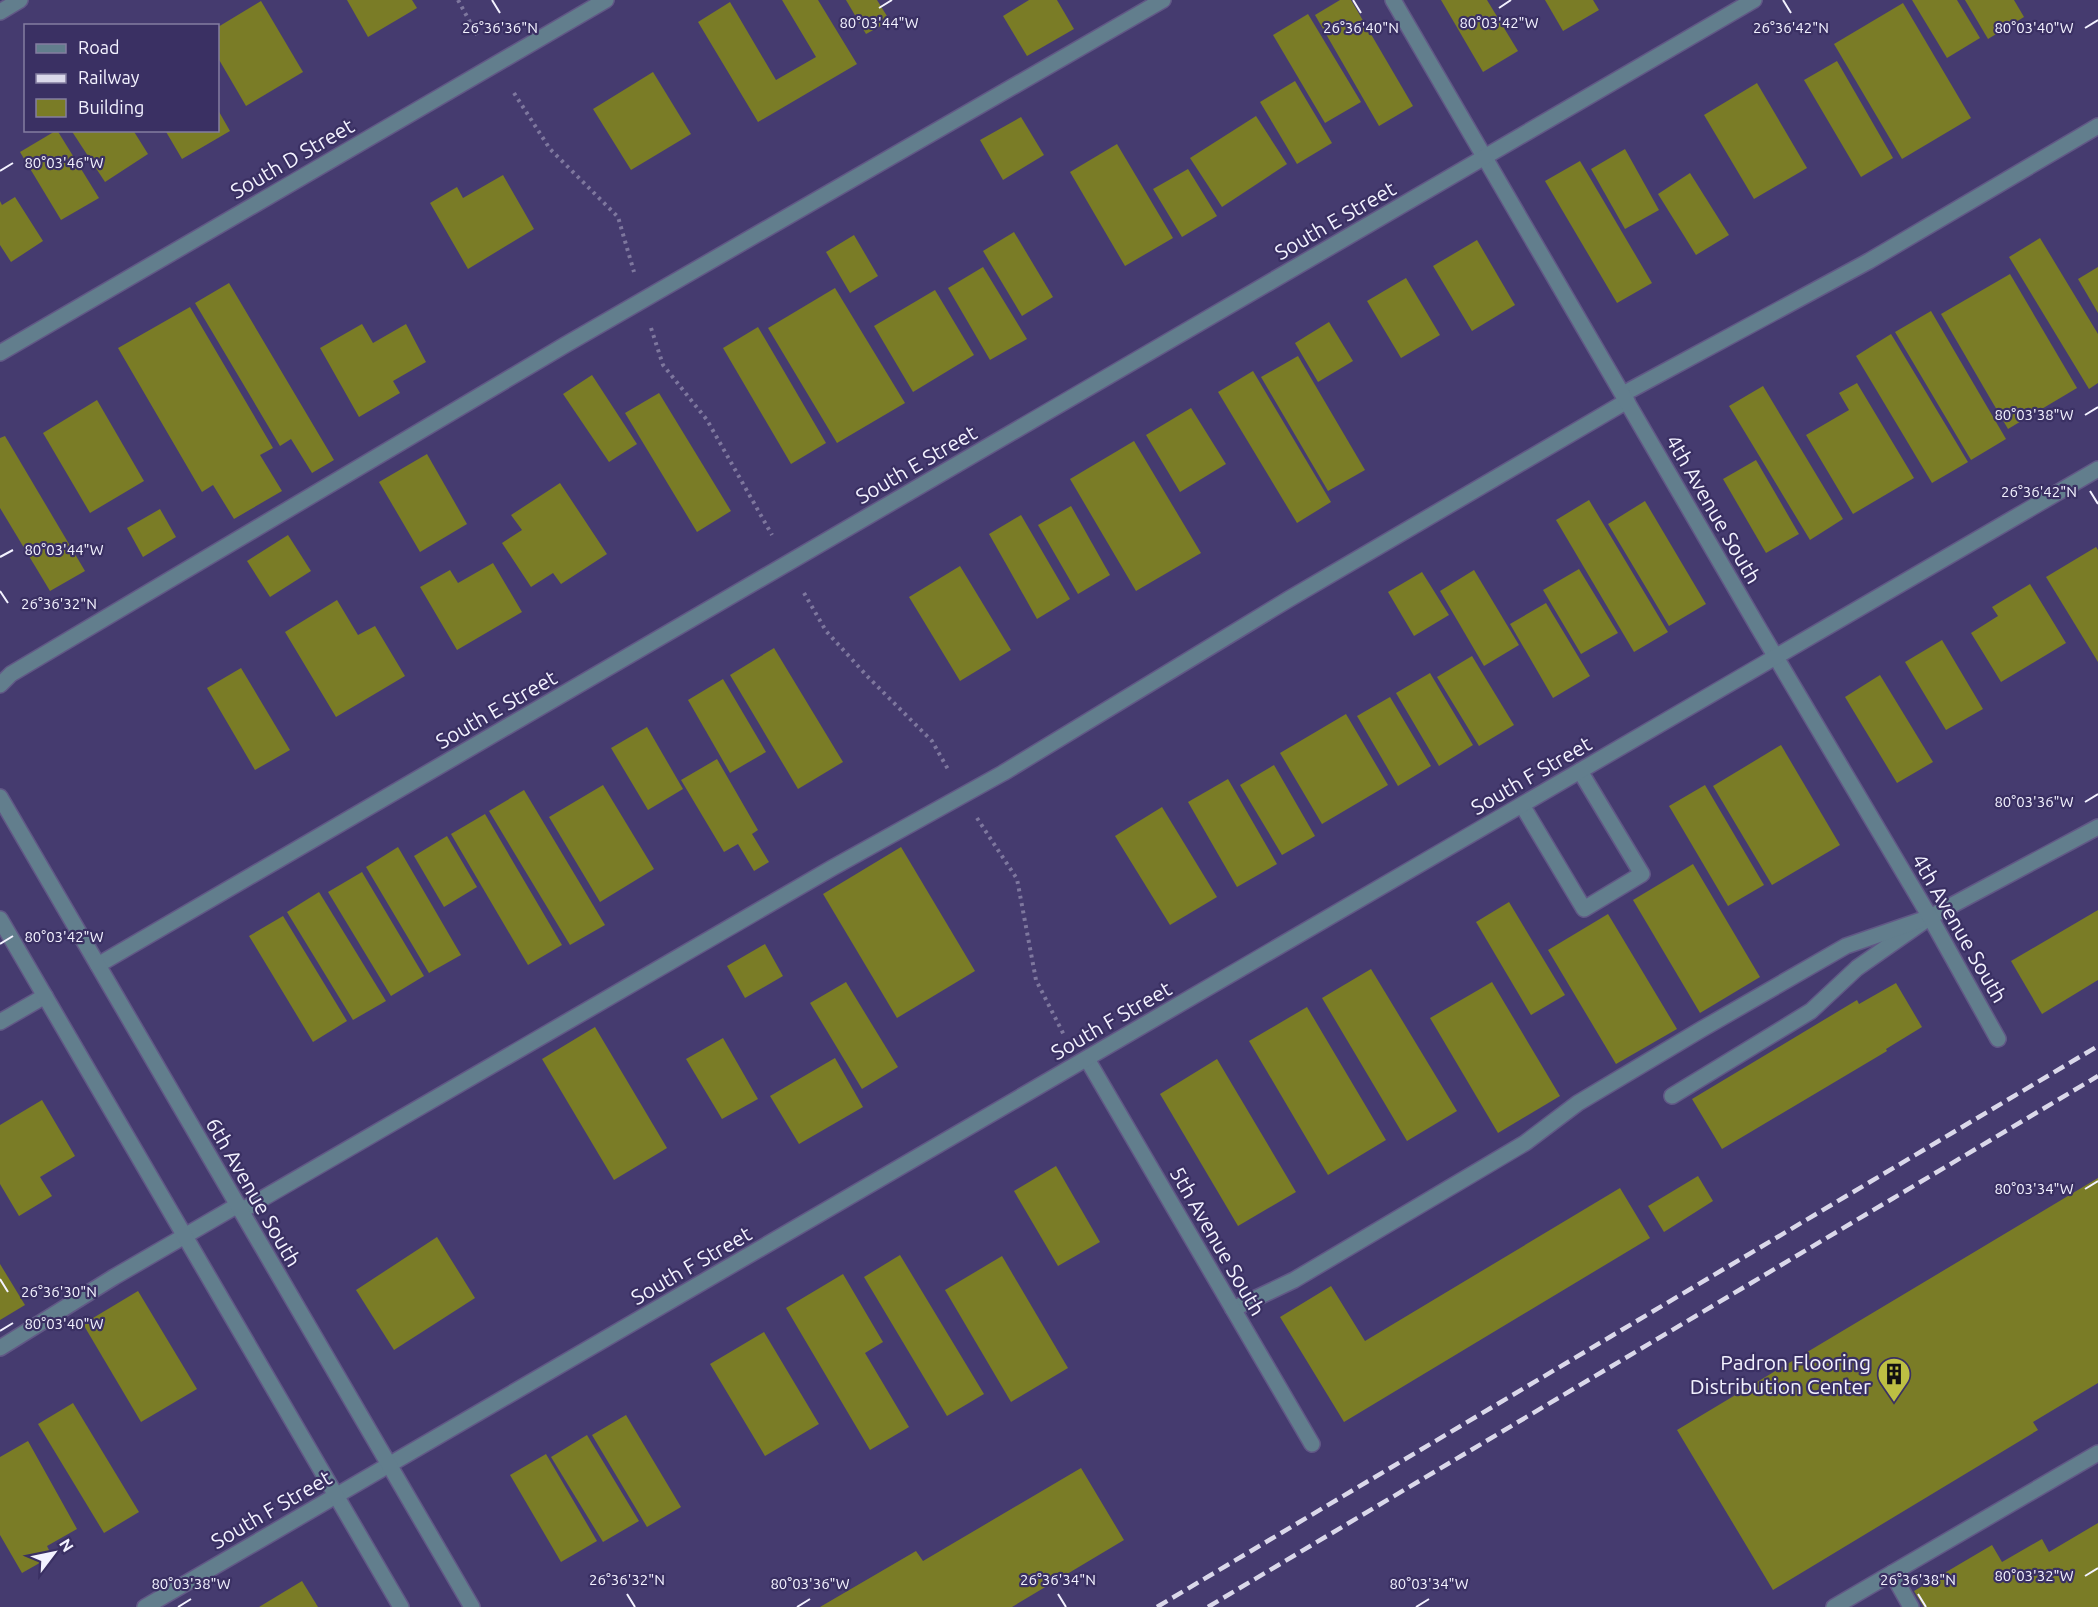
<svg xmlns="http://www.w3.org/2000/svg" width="2098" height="1607" viewBox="0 0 2098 1607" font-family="Ubuntu,sans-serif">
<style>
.building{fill:#7a7c26}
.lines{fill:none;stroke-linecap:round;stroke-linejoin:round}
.service-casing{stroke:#615886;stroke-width:18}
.minor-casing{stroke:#615886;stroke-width:18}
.tertiary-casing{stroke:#615886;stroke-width:18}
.path{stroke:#7e779e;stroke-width:4;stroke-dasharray:3 4.5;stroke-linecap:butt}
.service{stroke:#627e8d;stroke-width:15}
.minor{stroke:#627e8d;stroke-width:15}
.tertiary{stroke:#627e8d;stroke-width:15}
.rail{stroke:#dad8ea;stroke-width:4.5;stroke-dasharray:12 6;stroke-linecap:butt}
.ticks{fill:none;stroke:#f3f2ff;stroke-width:2}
.labels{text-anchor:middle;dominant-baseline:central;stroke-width:4.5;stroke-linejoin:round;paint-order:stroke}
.street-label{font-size:21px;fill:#f3f2ff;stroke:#3a3063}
.poi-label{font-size:21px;fill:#f3f2ff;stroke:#3a3063;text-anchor:end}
.ticks-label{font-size:15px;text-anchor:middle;fill:#f3f2ff;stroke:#3a3063;stroke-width:4.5;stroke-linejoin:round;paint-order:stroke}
</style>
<rect width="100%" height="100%" fill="#453b6f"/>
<!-- building -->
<g class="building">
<polygon points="347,0 412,0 417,8 368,37"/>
<polygon points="782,0 818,0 857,64 758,122 698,22 730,2 776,80 816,57"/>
<polygon points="846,0 877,0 890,21 866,34"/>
<polygon points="1029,0 1057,0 1074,29 1027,56 1003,16"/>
<polygon points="1340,0 1351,0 1413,106 1379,126 1315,15"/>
<polygon points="1441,0 1487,0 1518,51 1483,72"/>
<polygon points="1545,0 1593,0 1599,10 1563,31"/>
<polygon points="1912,0 1957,0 1980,38 1947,58"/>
<polygon points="1965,0 2014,0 2024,17 1988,39"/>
<polygon points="261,1 303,72 246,106 218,58 218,27"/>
<polygon points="1903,3 1971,118 1902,159 1834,44"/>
<polygon points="1308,14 1361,102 1325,123 1273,35"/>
<polygon points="1837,61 1893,158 1861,177 1804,80"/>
<polygon points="653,72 691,134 631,170 593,109"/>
<polygon points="1295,81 1332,143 1297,164 1260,102"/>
<polygon points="1757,83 1807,168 1754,199 1704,115"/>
<polygon points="218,110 230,131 182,159 165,130 218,130"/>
<polygon points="1256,116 1287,164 1222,207 1190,158"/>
<polygon points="1021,117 1044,155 1003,180 980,140"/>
<polygon points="57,130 99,198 61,220 20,152"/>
<polygon points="71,130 133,130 148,154 105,182"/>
<polygon points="1117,144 1173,238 1125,266 1070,172"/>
<polygon points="1625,149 1659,210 1625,229 1591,169"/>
<polygon points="1580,161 1652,283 1617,303 1545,181"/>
<polygon points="1188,169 1217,216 1182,237 1153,189"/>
<polygon points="1690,173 1729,235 1696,255 1658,194"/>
<polygon points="503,175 534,229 468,269 430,203 457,187 463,198"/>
<polygon points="15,197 43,241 11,262 0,245 0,201 2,205"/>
<polygon points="1014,232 1053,297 1022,316 983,251"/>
<polygon points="854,235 878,276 850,293 826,252"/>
<polygon points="2040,238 2098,334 2098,383 2089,389 2009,257"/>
<polygon points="1477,240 1515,305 1472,331 1433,266"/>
<polygon points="983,267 1027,339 990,360 948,288"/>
<polygon points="2098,267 2098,313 2078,279"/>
<polygon points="2010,274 2077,388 2008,429 1941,314"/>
<polygon points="1406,278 1440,335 1401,358 1367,301"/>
<polygon points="229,283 334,460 312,473 291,439 280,446 195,303"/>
<polygon points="835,288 905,403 837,443 768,328"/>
<polygon points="935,290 974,355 913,392 874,326"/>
<polygon points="190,307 273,448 260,455 282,491 234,519 213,485 202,492 118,348"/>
<polygon points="1931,311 2006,439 1971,460 1895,332"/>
<polygon points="1329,322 1353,361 1318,382 1295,343"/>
<polygon points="362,324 373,343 406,324 426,362 393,381 400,393 359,417 320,348"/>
<polygon points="758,327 826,443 791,464 723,348"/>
<polygon points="1891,334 1968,462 1932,483 1856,356"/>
<polygon points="1298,356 1365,470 1328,491 1261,377"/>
<polygon points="1253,371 1331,502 1297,523 1218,392"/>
<polygon points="592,375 637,444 609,462 563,394"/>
<polygon points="1857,383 1914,478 1853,514 1806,435 1849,410 1839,393"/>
<polygon points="1763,386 1843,519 1810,540 1729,406"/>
<polygon points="659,393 731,511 697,532 625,413"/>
<polygon points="97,400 144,481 90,513 43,433"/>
<polygon points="1191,408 1226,464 1180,492 1146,435"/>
<polygon points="5,436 85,571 50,591 0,508 0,438"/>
<polygon points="1134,441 1201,553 1136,591 1070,479"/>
<polygon points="427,454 467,524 420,552 379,482"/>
<polygon points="1756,460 1799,534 1766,553 1723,479"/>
<polygon points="560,483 607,554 561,584 553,573 531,587 502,543 522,530 511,515"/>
<polygon points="1589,500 1668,632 1634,652 1556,520"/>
<polygon points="1645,501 1706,604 1669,626 1608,524"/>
<polygon points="1071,506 1110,575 1078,594 1038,525"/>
<polygon points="160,509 176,537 143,557 127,528"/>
<polygon points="1021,515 1070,599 1037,619 989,534"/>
<polygon points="288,535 311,571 270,597 247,561"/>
<polygon points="2096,547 2098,550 2098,662 2046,577"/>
<polygon points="493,563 522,612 457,650 420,587 450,570 458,583"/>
<polygon points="960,566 1011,650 960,681 909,597"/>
<polygon points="1579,569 1618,633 1581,654 1543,590"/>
<polygon points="1474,570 1519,645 1484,666 1440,591"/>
<polygon points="1422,572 1449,615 1414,636 1388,592"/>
<polygon points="2030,584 2066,643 2001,682 1971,633 1998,616 1992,607"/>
<polygon points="337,600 358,635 375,626 405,676 336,717 285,632"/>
<polygon points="1546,603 1590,676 1553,698 1510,624"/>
<polygon points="1942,640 1983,709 1946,730 1905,662"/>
<polygon points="774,648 843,762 798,789 730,675"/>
<polygon points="1472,656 1514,725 1479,746 1437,677"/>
<polygon points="241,668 290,750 255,770 207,688"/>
<polygon points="1430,673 1473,745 1439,766 1396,693"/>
<polygon points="1880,675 1933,762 1897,783 1845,697"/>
<polygon points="723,679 766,752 730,773 688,700"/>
<polygon points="1390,697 1431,766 1398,786 1357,716"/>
<polygon points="1346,714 1388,785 1322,824 1280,753"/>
<polygon points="647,727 683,789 648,810 611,748"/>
<polygon points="1781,745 1840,845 1772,885 1713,786"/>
<polygon points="717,759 758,830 752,834 769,862 754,871 738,844 724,852 681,780"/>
<polygon points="1274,765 1315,836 1282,855 1240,785"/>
<polygon points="1228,779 1277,864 1237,887 1188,802"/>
<polygon points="603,785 654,869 600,902 549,817"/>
<polygon points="1705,785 1764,885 1728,906 1669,806"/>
<polygon points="524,790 605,925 570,945 489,811"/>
<polygon points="1162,807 1217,897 1170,925 1115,836"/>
<polygon points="485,814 562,945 528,965 451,834"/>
<polygon points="447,836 477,887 444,907 414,856"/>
<polygon points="398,847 461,955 429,973 366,867"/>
<polygon points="901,847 975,971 897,1018 823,894"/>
<polygon points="1693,864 1760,977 1700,1013 1633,900"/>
<polygon points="362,872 424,976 391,996 328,892"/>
<polygon points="319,892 386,1001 353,1020 287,912"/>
<polygon points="1509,902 1565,995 1531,1015 1476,922"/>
<polygon points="2098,910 2098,980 2042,1014 2011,961"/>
<polygon points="1608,914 1677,1029 1616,1064 1548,950"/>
<polygon points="283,916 347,1021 313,1042 249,936"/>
<polygon points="765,944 783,976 745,998 727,966"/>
<polygon points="1371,969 1457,1111 1407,1141 1322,998"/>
<polygon points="846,982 898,1067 862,1089 810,1003"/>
<polygon points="1492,982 1560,1096 1498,1133 1430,1018"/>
<polygon points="1896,983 1922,1027 1886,1049 1887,1051 1722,1149 1692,1099 1857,1000 1859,1004"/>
<polygon points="1307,1007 1386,1140 1328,1175 1249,1041"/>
<polygon points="595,1027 667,1148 614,1180 542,1059"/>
<polygon points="723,1038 758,1099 722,1119 686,1059"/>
<polygon points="835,1058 863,1107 799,1144 770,1096"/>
<polygon points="1217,1059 1296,1192 1238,1226 1160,1094"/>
<polygon points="42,1100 75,1156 40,1177 52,1196 19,1216 0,1184 0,1125"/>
<polygon points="1056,1166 1100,1242 1058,1266 1014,1191"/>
<polygon points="1698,1176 1713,1201 1664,1232 1648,1206"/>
<polygon points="2098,1178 2098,1383 2033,1422 2038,1430 1773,1590 1677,1430"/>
<polygon points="1620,1188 1650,1238 1344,1422 1280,1317 1331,1286 1365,1341"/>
<polygon points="437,1237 475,1298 394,1350 356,1290"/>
<polygon points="900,1255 984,1394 947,1416 864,1277"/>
<polygon points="1002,1256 1068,1368 1011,1402 945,1290"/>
<polygon points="0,1264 25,1305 0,1320"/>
<polygon points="843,1274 883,1342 865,1353 909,1427 870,1450 786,1308"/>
<polygon points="138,1291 197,1389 141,1422 83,1324"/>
<polygon points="764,1332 819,1424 765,1456 710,1364"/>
<polygon points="73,1403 139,1512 104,1533 38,1424"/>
<polygon points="626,1415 681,1507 647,1527 592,1435"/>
<polygon points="587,1435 639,1521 603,1542 551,1457"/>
<polygon points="28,1441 77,1529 47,1546 52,1556 22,1573 0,1535 0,1457"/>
<polygon points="546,1454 597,1541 561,1562 510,1475"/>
<polygon points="1081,1468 1124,1540 1012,1607 820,1607 916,1551 923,1561"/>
<polygon points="2098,1523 2098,1607 1924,1607 1914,1591 1992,1545 2002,1562 2042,1539 2049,1552"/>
<polygon points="302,1581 318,1607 259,1607"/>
</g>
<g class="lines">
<!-- service casing -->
<g class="service-casing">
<g id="service">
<polyline points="0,12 20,0"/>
<polyline points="1623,394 1869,261 2098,126"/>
<polyline points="0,685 11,674 565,345 1163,0"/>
<polyline points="1522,805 1584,909 1642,874 1580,771"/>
<polyline points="1672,1096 1811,1011 1857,968 1930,917 2098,827"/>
<polyline points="241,1211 832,868 1003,773 1289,599 1627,401"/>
<polyline points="1233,1309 1294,1280 1525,1143 1578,1103 1702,1029 1846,946 1930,917"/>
<polyline points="0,1348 114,1277 238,1205"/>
<polyline points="1892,1573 1911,1607"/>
</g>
</g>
<!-- minor casing -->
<g class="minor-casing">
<g id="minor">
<polyline points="1393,0 1758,627 1930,917 1998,1039"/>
<polyline points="0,353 606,0"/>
<polyline points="98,965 1754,0"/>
<polyline points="0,1022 45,996"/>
<polyline points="1087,1059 1312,1444"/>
<polyline points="145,1607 2098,469"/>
<polyline points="1834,1607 2098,1453"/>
</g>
</g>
<!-- tertiary casing -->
<g class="tertiary-casing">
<g id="tertiary">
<polyline points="0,797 472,1607"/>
<polyline points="0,919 401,1607"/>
</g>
</g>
<!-- path -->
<g class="path">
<polyline points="458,0 477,35"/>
<polyline points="514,93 550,149 618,217 634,272"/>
<polyline points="651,328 663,365 707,420 772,535"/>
<polyline points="804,593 826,631 868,677 932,741 949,771"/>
<polyline points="977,818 1017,879 1036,980 1065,1037"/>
</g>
<!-- service -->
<use href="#service" class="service"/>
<!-- minor -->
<use href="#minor" class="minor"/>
<!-- tertiary -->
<use href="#tertiary" class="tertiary"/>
<!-- rail -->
<g class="rail">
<polyline points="1157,1607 2098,1046"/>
<polyline points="1208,1607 2098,1076"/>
</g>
</g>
<!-- ticks -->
<path class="ticks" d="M492,0L500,13M1353,0L1361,13M1783,0L1791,13M879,8L892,0M1499,8L1511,0M2085,28L2098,20M0,171L13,163M2085,415L2098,407M2090,491L2098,504M0,557L13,550M0,591L8,603M2085,802L2098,794M0,944L13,936M2085,1189L2098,1181M0,1279L8,1292M0,1331L13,1323M2085,1576L2098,1568M627,1594L635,1607M1058,1594L1066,1607M1918,1594L1926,1607M178,1607L191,1599M797,1607L810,1599M1416,1607L1429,1599"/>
<!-- icons -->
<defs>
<g id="building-pin" transform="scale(1.725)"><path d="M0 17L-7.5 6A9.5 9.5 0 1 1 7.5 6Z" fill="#bdbf43" stroke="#3a3063"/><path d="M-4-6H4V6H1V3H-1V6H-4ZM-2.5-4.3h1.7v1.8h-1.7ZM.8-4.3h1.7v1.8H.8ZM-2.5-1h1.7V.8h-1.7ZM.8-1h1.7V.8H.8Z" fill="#111"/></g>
</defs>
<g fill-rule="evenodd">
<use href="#building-pin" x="1894" y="1374"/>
</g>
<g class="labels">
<!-- street labels -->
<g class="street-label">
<text transform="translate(292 158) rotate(-30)">South D Street</text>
<text transform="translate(1335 220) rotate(-30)">South E Street</text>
<text transform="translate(916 464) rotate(-30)">South E Street</text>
<text transform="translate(1714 509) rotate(60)">4th Avenue South</text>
<text transform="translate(496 709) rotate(-30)">South E Street</text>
<text transform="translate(1531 775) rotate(-30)">South F Street</text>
<text transform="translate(1960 928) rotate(60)">4th Avenue South</text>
<text transform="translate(1111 1020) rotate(-30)">South F Street</text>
<text transform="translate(254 1192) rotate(60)">6th Avenue South</text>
<text transform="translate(1218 1241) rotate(60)">5th Avenue South</text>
<text transform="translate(691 1265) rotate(-30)">South F Street</text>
<text transform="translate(271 1509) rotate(-30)">South F Street</text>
</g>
<!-- poi labels -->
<g class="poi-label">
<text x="1871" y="1362">Padron Flooring<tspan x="1871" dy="24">Distribution Center</tspan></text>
</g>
</g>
<g class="ticks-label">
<text x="1499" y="28">80°03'42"W</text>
<text x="879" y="28">80°03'44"W</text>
<text x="500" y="33">26°36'36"N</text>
<text x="1361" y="33">26°36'40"N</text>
<text x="1791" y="33">26°36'42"N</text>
<text x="2034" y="33">80°03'40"W</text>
<text x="64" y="168">80°03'46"W</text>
<text x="2034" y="420">80°03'38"W</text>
<text x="2039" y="497">26°36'42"N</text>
<text x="64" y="555">80°03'44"W</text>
<text x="59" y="609">26°36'32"N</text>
<text x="2034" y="807">80°03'36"W</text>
<text x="64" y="942">80°03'42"W</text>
<text x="2034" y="1194">80°03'34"W</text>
<text x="59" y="1297">26°36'30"N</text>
<text x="64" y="1329">80°03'40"W</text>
<text x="2034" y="1581">80°03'32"W</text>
<text x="627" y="1585">26°36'32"N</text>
<text x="1058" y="1585">26°36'34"N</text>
<text x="1918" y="1585">26°36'38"N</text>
<text x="191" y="1589">80°03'38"W</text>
<text x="810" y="1589">80°03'36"W</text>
<text x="1429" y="1589">80°03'34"W</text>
</g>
<!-- legend -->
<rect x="24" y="24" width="195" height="108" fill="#3a3063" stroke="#847ea1" stroke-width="1.5"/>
<rect x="36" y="44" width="30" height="9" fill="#627e8d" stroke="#847ea1" stroke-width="1.5"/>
<text x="78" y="54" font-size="18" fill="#f3f2ff">Road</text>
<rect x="36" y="74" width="30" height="9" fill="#dad8ea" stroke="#847ea1" stroke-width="1.5"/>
<text x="78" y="84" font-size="18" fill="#f3f2ff">Railway</text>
<rect x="36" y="99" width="30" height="18" fill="#7a7c26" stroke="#847ea1" stroke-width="1.5"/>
<text x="78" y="114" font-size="18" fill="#f3f2ff">Building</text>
<!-- north arrow -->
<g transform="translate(54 1553) rotate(58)" stroke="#3a3063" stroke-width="4.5" paint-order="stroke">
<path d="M0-4.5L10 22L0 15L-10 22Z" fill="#f3f2ff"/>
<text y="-9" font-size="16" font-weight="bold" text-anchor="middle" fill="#f3f2ff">N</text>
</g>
</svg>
